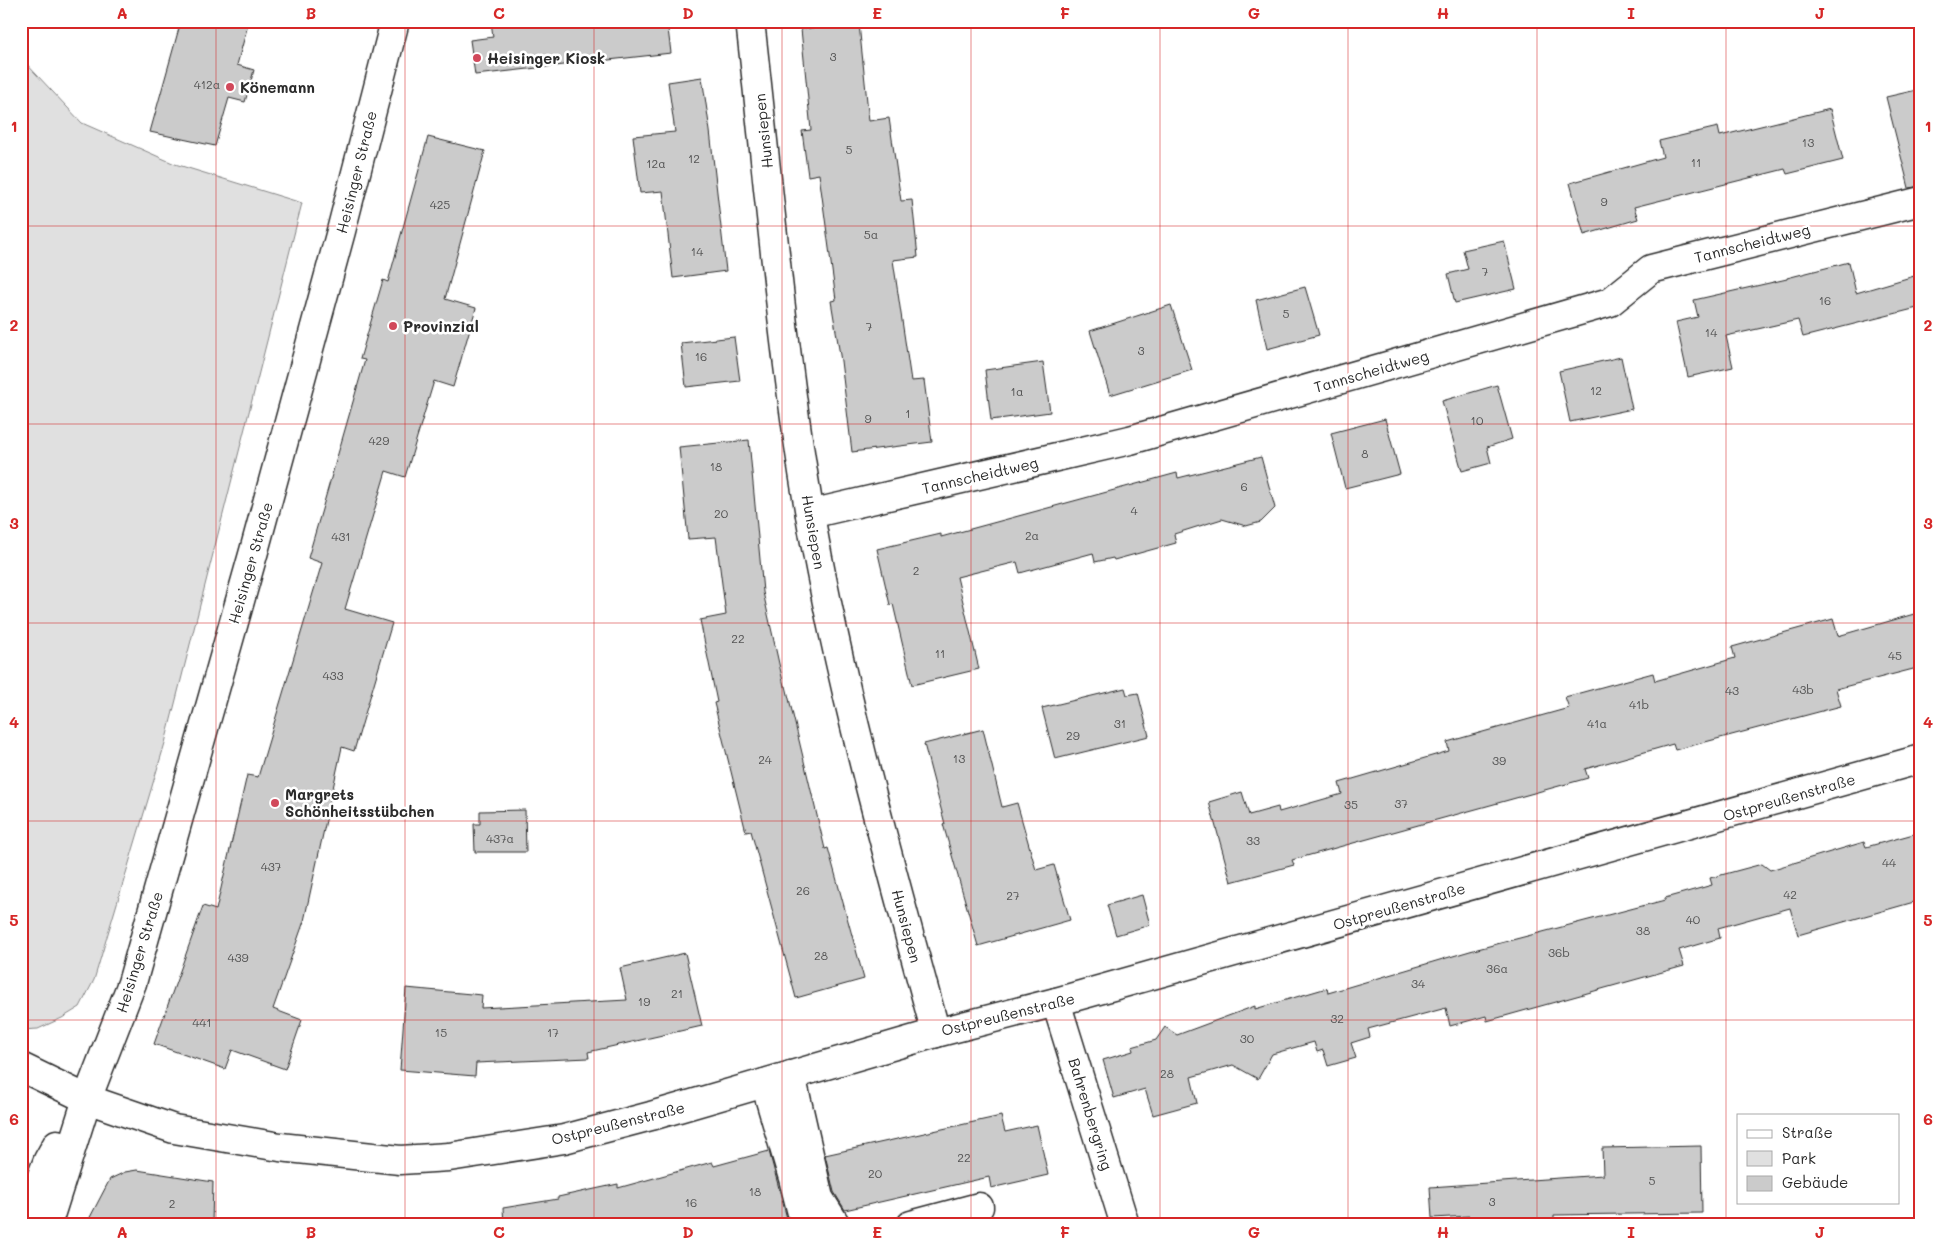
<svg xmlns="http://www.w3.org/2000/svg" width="1942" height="1246" viewBox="0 0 1942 1246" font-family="Mali,sans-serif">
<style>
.green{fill:#e0e0e0;stroke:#868686}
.building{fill:#cbcbcb;stroke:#2b2b2b}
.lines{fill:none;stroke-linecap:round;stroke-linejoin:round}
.minor-casing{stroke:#2b2b2b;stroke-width:31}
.major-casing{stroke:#2b2b2b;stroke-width:31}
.minor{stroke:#fff;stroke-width:28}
.major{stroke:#fff;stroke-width:28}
.grid{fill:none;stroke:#d62828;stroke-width:1;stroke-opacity:0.55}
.poi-dot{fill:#d1495b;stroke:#fff;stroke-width:2}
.labels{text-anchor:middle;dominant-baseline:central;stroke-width:5;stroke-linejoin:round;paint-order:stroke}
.number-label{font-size:12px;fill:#535353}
.poi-label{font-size:15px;font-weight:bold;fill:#2b2b2b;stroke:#fff;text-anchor:start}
.street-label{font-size:15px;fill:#2b2b2b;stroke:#fff}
.neatline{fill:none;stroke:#d62828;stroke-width:2}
.grid-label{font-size:16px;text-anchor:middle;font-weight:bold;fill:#d62828}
</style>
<rect width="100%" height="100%" fill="#fff"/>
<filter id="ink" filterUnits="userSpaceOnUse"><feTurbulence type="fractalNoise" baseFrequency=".02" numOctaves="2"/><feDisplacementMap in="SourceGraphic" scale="10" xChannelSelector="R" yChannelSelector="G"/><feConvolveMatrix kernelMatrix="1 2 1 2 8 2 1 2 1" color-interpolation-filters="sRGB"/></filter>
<g filter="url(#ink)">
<!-- green -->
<polygon class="green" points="21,58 82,123 175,164 302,203 165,743 94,980 80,1007 62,1018 38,1029 21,1030"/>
<!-- building -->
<g class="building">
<polygon points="181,21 249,21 237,65 254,70 245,102 229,98 215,146 150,132"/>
<polygon points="491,21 667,21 671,53 475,75 470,40 493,37"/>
<polygon points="859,24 869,121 889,118 901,201 912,200 918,257 893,260 911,381 924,380 932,442 852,452 841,361 831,301 836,300 819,174 808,176 802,131 811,130 801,29"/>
<polygon points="702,77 710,131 726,271 673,278 663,191 640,193 633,136 675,132 668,82"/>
<polygon points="1921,89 1921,186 1909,188 1886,97"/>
<polygon points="1830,109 1843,160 1787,174 1785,169 1634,207 1638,219 1584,235 1570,183 1663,157 1659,141 1718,127 1720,136"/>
<polygon points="428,137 485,151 445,299 476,308 453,387 434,381 405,477 386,471 345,609 392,623 354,751 342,747 304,921 273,1009 302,1020 285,1069 232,1050 225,1069 154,1044 203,906 216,910 247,775 258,777 322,563 308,558 365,360 360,359 383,280 388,282"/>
<polygon points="1504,241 1516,289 1455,303 1448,274 1468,269 1463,250"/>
<polygon points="1849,262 1856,293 1921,274 1921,307 1803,337 1798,320 1726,336 1733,367 1688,377 1676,322 1698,317 1694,300 1787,279 1787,278"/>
<polygon points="1305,287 1319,335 1267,349 1256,300"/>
<polygon points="1171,305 1192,370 1110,395 1090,331"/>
<polygon points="734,337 740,381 686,387 681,343"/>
<polygon points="1621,357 1632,409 1570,422 1559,371"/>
<polygon points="1043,362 1050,412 991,420 985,370"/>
<polygon points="1497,385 1512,439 1487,447 1491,463 1462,471 1442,401"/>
<polygon points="1385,419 1400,474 1345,488 1331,433"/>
<polygon points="749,440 763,592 784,686 786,686 825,849 828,848 864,979 796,998 751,831 746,832 714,703 717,702 700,620 726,615 716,537 688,539 679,447"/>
<polygon points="1261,457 1275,508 1261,522 1246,526 1222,519 1174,534 1176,543 1114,560 1113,558 1095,562 1093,553 1020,573 1017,562 957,577 979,669 912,685 893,604 890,605 877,549 941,534 941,537 1177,473 1178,478"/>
<polygon points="1921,612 1921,667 1836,689 1841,706 1675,750 1673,744 1585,769 1588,778 1292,860 1294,865 1231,882 1209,802 1242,792 1249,815 1278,807 1279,812 1342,794 1339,783 1449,751 1447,742 1569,708 1565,697 1653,673 1655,681 1735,658 1732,647 1833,619 1838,636"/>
<polygon points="1125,688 1127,695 1138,693 1149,736 1055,759 1042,708"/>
<polygon points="983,729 1002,807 1017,803 1036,870 1054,865 1070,920 978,946 943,824 945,824 924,744"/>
<polygon points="525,810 526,852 475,852 474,824 480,824 480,811"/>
<polygon points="1921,832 1921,900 1798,935 1790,908 1718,928 1720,938 1679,950 1684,966 1591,992 1487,1021 1486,1016 1450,1026 1446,1008 1368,1029 1370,1037 1351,1043 1356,1058 1328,1066 1323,1050 1317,1052 1314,1042 1272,1054 1258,1079 1233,1065 1191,1077 1197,1103 1153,1115 1145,1089 1114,1098 1103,1060 1133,1051 1132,1047 1156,1040 1165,1027 1177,1035 1255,1006 1255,1009 1327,988 1328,993 1470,951 1665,900 1665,898 1712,885 1710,878 1762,864 1770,870 1864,842 1866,847"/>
<polygon points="1142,895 1150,925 1116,935 1107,905"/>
<polygon points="685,953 702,1026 588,1052 589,1058 476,1063 475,1076 400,1070 406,988 482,995 481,1008 627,1000 620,968"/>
<polygon points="1001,1116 1005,1132 1037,1125 1048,1175 991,1188 989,1177 845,1210 834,1192 825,1155"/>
<polygon points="1701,1146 1702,1213 1554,1215 1554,1225 1470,1225 1469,1216 1432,1218 1430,1187 1603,1175 1602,1148"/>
<polygon points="769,1151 788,1222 779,1225 504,1225 503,1208 558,1199 558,1197 618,1184 618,1188 712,1162 714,1166"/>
<polygon points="137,1170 213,1182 212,1225 86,1225 110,1179 125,1172"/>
</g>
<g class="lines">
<!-- minor casing -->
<g class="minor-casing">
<g id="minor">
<path d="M750,21C769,186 782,352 810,515C841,690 889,861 936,1033"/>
<polyline points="810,514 1130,440 1610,302 1651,269 1921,201"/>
<polyline points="1056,1002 1125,1225"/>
<polyline points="21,1067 87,1099 174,1129 280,1147 400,1160 449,1157 564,1139 651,1116 936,1033 1056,1002 1921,759"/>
<polyline points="791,1075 819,1198 836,1225"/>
<polyline points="765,1083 793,1178 805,1225"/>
<polyline points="911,1225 979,1207"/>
</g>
</g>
<!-- major casing -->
<g class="major-casing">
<g id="major">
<polyline points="23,1225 48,1160 57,1144"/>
<polyline points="47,1225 87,1099 132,983 254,551 341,231 395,21"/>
</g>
</g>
<!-- minor -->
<use href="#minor" class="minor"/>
<!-- major -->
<use href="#major" class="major"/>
</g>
</g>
<!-- grid -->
<path class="grid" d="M216,21V1225M405,21V1225M594,21V1225M782,21V1225M971,21V1225M1160,21V1225M1348,21V1225M1537,21V1225M1726,21V1225M21,226H1921M21,424H1921M21,623H1921M21,821H1921M21,1020H1921"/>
<!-- markers -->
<g class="poi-dot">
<circle cx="477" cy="58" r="5"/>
<circle cx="230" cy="87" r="5"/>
<circle cx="393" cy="326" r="5"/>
<circle cx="275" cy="803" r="5"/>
</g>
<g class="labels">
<!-- number labels -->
<g class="number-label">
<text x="833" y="56">3</text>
<text x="207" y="84">412a</text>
<text x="1808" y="142">13</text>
<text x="849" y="149">5</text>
<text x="694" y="158">12</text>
<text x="1696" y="162">11</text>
<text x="656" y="163">12a</text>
<text x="1604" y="201">9</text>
<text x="440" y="204">425</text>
<text x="871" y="234">5a</text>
<text x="697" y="251">14</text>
<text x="1485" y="271">7</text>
<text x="1825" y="300">16</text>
<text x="1286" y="313">5</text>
<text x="869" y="326">7</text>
<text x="1711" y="332">14</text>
<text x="1141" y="350">3</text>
<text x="701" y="356">16</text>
<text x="1596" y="390">12</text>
<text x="1017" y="391">1a</text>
<text x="908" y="413">1</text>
<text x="868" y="418">9</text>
<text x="1477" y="420">10</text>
<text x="379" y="440">429</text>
<text x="1365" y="453">8</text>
<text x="716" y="466">18</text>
<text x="1244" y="486">6</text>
<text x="1134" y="510">4</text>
<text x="721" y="513">20</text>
<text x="1032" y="535">2a</text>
<text x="341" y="536">431</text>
<text x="916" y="570">2</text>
<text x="738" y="638">22</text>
<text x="940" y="653">11</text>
<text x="1895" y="655">45</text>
<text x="333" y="675">433</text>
<text x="1803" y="689">43b</text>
<text x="1732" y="690">43</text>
<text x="1639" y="704">41b</text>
<text x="1120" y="723">31</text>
<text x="1597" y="723">41a</text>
<text x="1073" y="735">29</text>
<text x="959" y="758">13</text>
<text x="765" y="759">24</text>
<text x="1499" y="760">39</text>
<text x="1401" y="803">37</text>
<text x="1351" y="804">35</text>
<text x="500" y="838">437a</text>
<text x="1253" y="840">33</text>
<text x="1889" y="862">44</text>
<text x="271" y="866">437</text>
<text x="803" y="890">26</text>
<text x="1790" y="894">42</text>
<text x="1013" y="895">27</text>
<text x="1693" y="919">40</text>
<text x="1643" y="930">38</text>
<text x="1559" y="952">36b</text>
<text x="821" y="955">28</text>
<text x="238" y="957">439</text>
<text x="1497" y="968">36a</text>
<text x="1418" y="983">34</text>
<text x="677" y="993">21</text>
<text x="644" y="1001">19</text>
<text x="1337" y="1018">32</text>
<text x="202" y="1022">441</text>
<text x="441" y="1032">15</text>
<text x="553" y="1032">17</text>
<text x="1247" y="1038">30</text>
<text x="1167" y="1073">28</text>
<text x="964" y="1157">22</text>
<text x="875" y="1173">20</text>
<text x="1652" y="1180">5</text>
<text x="755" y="1191">18</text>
<text x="1492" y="1201">3</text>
<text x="691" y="1202">16</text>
<text x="172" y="1203">2</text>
</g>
<!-- poi labels -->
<g class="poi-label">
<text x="487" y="58">Heisinger Kiosk</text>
<text x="240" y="87">Könemann</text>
<text x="403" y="326">Provinzial</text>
<text x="285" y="794">Margrets<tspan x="285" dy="17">Schönheitsstübchen</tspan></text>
</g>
<!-- street labels -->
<g class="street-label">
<text transform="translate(763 131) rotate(-96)">Hunsiepen</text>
<text transform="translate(356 172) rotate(-76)">Heisinger Straße</text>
<text transform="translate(1752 243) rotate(-14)">Tannscheidtweg</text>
<text transform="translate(1371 371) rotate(-16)">Tannscheidtweg</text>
<text transform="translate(980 475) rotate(-13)">Tannscheidtweg</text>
<text transform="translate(814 532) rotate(80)">Hunsiepen</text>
<text transform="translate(250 563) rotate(-74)">Heisinger Straße</text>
<text transform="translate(1789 797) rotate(-16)">Ostpreußenstraße</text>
<text transform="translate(1399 906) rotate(-16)">Ostpreußenstraße</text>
<text transform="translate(907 926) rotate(75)">Hunsiepen</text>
<text transform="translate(139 952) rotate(-73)">Heisinger Straße</text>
<text transform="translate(1008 1014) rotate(-14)">Ostpreußenstraße</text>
<text transform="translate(1091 1114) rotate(73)">Bahrenbergring</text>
<text transform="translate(618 1123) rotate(-14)">Ostpreußenstraße</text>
</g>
</g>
<!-- margin -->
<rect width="1942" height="1246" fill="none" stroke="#fff" stroke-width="55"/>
<!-- legend -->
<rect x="1737" y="1114" width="162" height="90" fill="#ffffff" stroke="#aaaaaa"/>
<rect x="1747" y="1130" width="25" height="8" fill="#ffffff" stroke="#aaaaaa"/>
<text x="1782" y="1138" font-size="15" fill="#2b2b2b">Straße</text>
<rect x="1747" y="1151" width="25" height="15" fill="#e0e0e0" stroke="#aaaaaa"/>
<text x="1782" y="1164" font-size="15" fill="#2b2b2b">Park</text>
<rect x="1747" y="1176" width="25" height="15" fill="#cbcbcb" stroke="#aaaaaa"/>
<text x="1782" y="1188" font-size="15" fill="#2b2b2b">Gebäude</text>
<rect x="28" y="28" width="1886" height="1190" class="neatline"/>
<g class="grid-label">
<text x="122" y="19">A</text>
<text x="311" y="19">B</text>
<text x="499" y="19">C</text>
<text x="688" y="19">D</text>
<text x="877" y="19">E</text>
<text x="1065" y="19">F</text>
<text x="1254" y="19">G</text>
<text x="1443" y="19">H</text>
<text x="1631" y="19">I</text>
<text x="1820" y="19">J</text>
<text x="14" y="132">1</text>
<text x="1928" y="132">1</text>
<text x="14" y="331">2</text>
<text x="1928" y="331">2</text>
<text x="14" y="529">3</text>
<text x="1928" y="529">3</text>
<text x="14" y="728">4</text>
<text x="1928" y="728">4</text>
<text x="14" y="926">5</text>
<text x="1928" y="926">5</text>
<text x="14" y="1125">6</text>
<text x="1928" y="1125">6</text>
<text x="122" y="1238">A</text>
<text x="311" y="1238">B</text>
<text x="499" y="1238">C</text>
<text x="688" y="1238">D</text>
<text x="877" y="1238">E</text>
<text x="1065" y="1238">F</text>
<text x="1254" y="1238">G</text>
<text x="1443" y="1238">H</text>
<text x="1631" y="1238">I</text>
<text x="1820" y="1238">J</text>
</g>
</svg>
